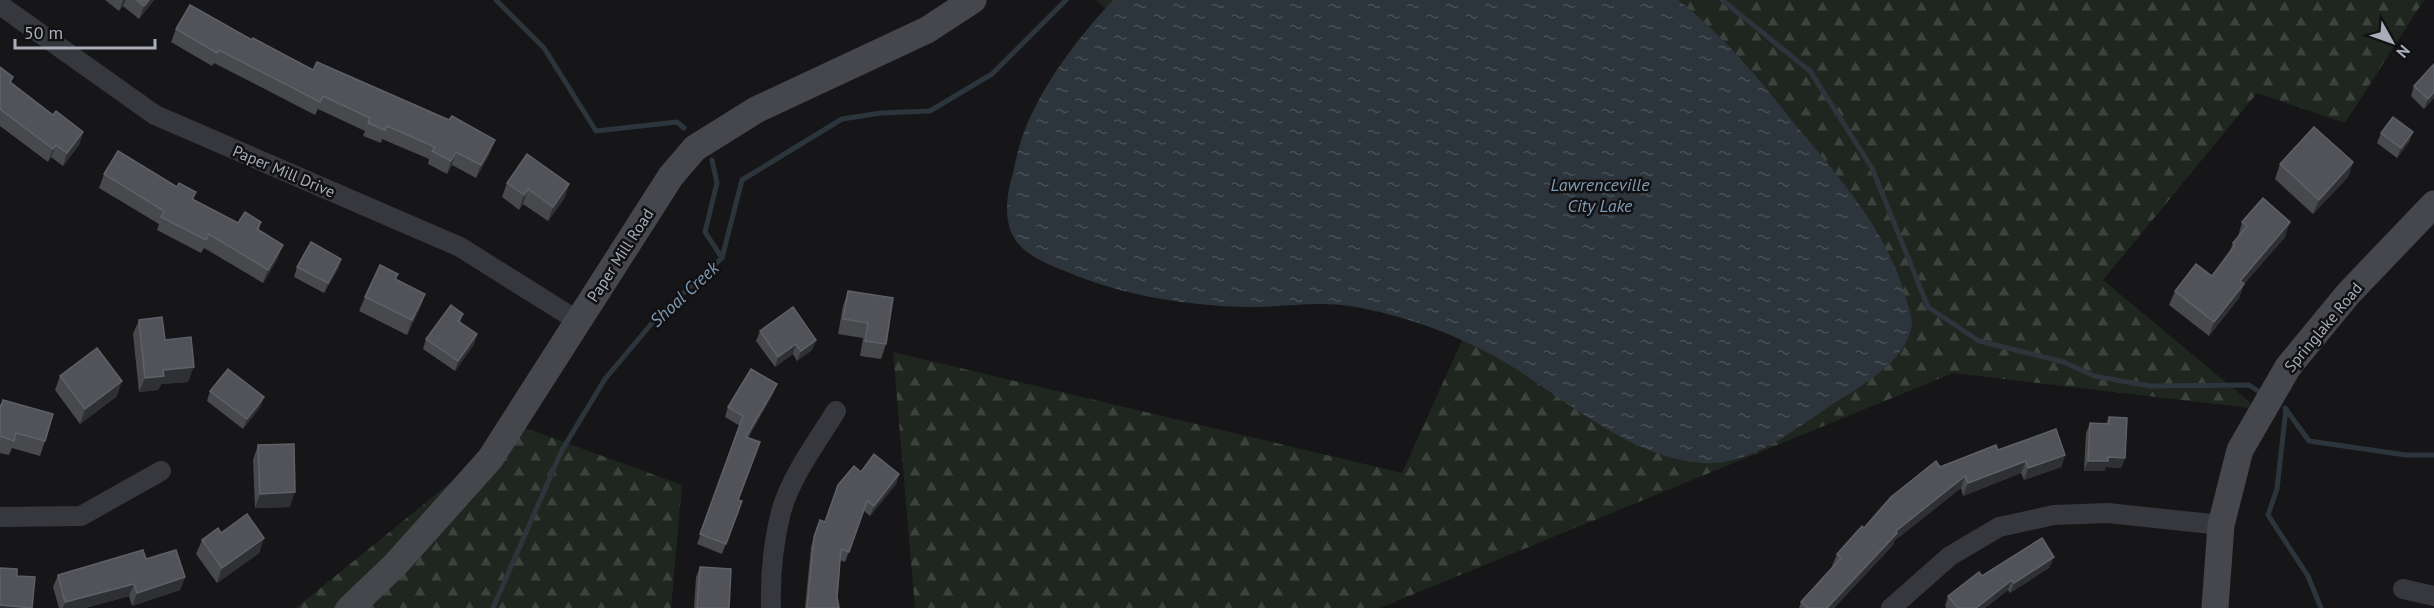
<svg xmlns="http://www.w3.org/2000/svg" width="2434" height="608" viewBox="0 0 2434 608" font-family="'PT Sans',sans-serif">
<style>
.forest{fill:url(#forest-firs)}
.water{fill:url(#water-ripples)}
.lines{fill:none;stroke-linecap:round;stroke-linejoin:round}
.stream{stroke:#2c353c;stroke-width:5}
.street{stroke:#37383d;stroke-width:20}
.secondary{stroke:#45474d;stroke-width:27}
.wall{fill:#47494d}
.shaded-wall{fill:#2f3033}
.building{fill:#525359;stroke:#5f6168;stroke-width:1.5}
.labels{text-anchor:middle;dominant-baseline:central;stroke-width:5;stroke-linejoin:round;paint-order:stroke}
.street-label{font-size:16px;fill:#a8adb8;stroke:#111113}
.water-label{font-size:18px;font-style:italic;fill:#7f9bb3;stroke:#111113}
</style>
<defs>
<pattern id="forest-firs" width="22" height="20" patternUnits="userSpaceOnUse" patternTransform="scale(1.5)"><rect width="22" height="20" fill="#1e261f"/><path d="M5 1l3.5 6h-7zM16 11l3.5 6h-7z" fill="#3c433d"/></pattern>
<pattern id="water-ripples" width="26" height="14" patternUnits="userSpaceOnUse" patternTransform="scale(1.5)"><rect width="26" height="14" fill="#2c353c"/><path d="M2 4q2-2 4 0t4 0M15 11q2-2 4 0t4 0" fill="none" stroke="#485056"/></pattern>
</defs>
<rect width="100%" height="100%" fill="#161618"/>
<!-- forest -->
<g class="forest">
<polygon points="1096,0 2424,0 2345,123 2257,93 2103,280 2258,409 1953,373 1380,608 915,608 893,352 1402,473 1545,157 1108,11"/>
<polygon points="520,426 682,485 671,608 296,608"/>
</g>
<!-- water -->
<path class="water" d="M1113,0H1678C1725,36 1762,83 1799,129C1842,181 1888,232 1906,299C1908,306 1912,316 1912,323C1909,360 1859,388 1831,405C1794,430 1750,466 1703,463C1632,460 1563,397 1503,361C1458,335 1411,318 1361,308C1317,299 1286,308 1243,307C1185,305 1125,296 1070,273C1050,265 1026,257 1014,238C1003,219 1007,193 1013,173C1016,159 1019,145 1024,132C1043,83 1078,38 1113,0Z"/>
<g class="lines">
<!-- stream -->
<g class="stream">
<polyline points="496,0 544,48 596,131 677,122 684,128"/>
<polyline points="1722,0 1810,71 1872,168 1928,307 1979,341 2064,362 2094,376 2150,386 2249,385 2261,393"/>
<polyline points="712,160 717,183 705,232 722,258"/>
<polyline points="2285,408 2309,441 2406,455 2434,455"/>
<polyline points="2286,409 2277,489 2268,515 2308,576 2321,608"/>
<polyline points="493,608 562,450 605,379 658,316 722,258 742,180 842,119 881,113 930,111 992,74 1066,0"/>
</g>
<!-- street -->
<g class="street">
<polyline points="0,5 155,115 460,247 578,321"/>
<polyline points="0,517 81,516 161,471"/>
<polyline points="2403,589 2434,596"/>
<path d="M771,608C770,576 773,544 781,512C791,476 817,442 836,411"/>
<polyline points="1891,608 1950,556 1999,527 2054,515 2108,513 2221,525"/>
</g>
<!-- secondary -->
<g class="secondary">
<polyline points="350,608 395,565 490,459 671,176 695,148 756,110 927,30 973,0"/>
<polyline points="2215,608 2221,525 2240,450 2288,367 2348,294 2434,204"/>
</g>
</g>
<!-- wall -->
<g class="wall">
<polygon points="105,0 154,0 139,19 123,6 119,11"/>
<polygon points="176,29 252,40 313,70 490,153 476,178 452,165 447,174 428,164 429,159 382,139 381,143 363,136 365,131 318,109 315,115 214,63 212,66 171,42"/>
<polygon points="2434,64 2434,98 2424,109 2411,96 2414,86"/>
<polygon points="0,67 13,77 11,82 53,115 83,132 79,145 63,166 51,157 48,162 0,126"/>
<polygon points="2413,132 2409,142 2397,158 2377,143 2381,133"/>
<polygon points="2353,162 2348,177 2313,214 2275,179 2280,164"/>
<polygon points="104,174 177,187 196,192 193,200 238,223 261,222 259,230 278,258 263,283 204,248 201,253 157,230 159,224 99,188"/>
<polygon points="507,183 569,184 564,199 548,221 523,204 519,210 502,197"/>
<polygon points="2242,222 2285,237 2244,284 2239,298 2209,336 2169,305 2175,291 2212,276 2229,254 2233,243 2238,237"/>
<polygon points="341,259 338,269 324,293 294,277 297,267"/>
<polygon points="396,279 425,294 420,308 407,335 359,311 365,297"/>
<polygon points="848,291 886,344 881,359 860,356 863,338 838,334 843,306"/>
<polygon points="463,314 460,323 477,334 474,344 455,371 423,349 426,339"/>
<polygon points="139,320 165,340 188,382 161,384 158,390 139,392 133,334"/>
<polygon points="760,331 816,340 812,350 797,361 793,354 775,367 756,341"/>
<polygon points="60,376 117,396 80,424 55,390"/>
<polygon points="777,384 773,394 748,438 738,500 742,501 722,554 697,544 740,426 725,417 728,407"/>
<polygon points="210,391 264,397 260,407 243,429 207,401"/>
<polygon points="0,405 45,441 40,456 12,448 9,455 0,453"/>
<polygon points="2109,417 2125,458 2121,468 2106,467 2104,471 2084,471 2086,433 2090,423 2106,424"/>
<polygon points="258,445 290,507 255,508 253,460"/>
<polygon points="1998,450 2065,455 2061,467 2024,480 2021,473 1963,496 1961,488 1894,541 1893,545 1834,608 1799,608 1801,602 1833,567 1832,566 1837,554 1864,528 1940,467"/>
<polygon points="861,472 899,474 896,484 870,516 864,511 845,562 840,560 837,597 839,608 805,608 811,547 820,520 825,522"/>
<polygon points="264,538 259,553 217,583 196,554 202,540"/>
<polygon points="146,559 185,577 180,590 132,606 129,596 85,608 59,608 53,587 58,575"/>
<polygon points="700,567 729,608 694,608 696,577"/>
<polygon points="2050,567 2010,593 2008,590 1985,608 1946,608 1945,606 1948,596 1982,576"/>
</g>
<!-- shaded-wall -->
<g class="shaded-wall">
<polygon points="123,0 126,0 123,6 119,11"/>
<polygon points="149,0 154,0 139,19 144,6"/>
<polygon points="2434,92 2434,98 2424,109 2428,99"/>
<polygon points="83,132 79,145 63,166 67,153"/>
<polygon points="2413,132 2409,142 2397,158 2401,148"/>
<polygon points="495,140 490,153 476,178 481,165"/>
<polygon points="56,145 51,157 48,162 53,149"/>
<polygon points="456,152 452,165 447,174 451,161"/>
<polygon points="2353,162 2348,177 2313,214 2319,200"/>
<polygon points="569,184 564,199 548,221 553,207"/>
<polygon points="528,189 523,204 519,210 524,195"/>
<polygon points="2290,222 2285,237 2244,284 2239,298 2209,336 2214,322 2240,281"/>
<polygon points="283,245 278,258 263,283 268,270"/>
<polygon points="341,259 338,269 324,293 328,283"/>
<polygon points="425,294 420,308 407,335 412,320"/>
<polygon points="477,334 474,344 455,371 458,361"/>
<polygon points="816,340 812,350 797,361 801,351"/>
<polygon points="796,344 793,354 775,367 778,357"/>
<polygon points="194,367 188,382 161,384 158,390 139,392 145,378 163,370"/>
<polygon points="122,381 117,396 80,424 85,409"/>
<polygon points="777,384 773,394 742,447 746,437"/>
<polygon points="264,397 260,407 243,429 247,419"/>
<polygon points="2065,455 2061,467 2024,480 2028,468"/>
<polygon points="2108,457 2125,458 2121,468 2106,467 2104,471 2084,471 2088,461"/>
<polygon points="2026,461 2021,473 1963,496 1968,483"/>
<polygon points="899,474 896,484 870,516 874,506"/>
<polygon points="1965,476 1961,488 1894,541 1893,545 1834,608 1827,608 1896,531"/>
<polygon points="295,492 290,507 255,508 260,494"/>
<polygon points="264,538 259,553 217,583 222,568"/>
<polygon points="2054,557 2050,567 2010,593 2014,583"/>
<polygon points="185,577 180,590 132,606 137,593"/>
<polygon points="2012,580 2008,590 1985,608 1976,608"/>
<polygon points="134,584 129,596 85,608 63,608 65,602"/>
<polygon points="0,605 32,608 0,608"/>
</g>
<!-- building -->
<g class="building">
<polygon points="137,0 149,0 144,6"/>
<polygon points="190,5 252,40 253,38 313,70 317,62 449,120 452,116 495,140 481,165 456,152 451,161 432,151 435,147 387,126 385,130 368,123 370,118 323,96 320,102 219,50 217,53 176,29"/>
<polygon points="2434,64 2434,92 2428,99 2414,86"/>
<polygon points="0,67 13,77 10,82 53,115 56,111 83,132 67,153 56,145 53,149 0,109"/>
<polygon points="2393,117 2413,132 2401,148 2381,133"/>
<polygon points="2314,127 2353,162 2319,200 2280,164"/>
<polygon points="118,151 177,187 179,183 196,192 192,199 238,223 245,212 261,222 257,229 283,245 268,270 209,234 206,240 161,217 164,211 104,174"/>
<polygon points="527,154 569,184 553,207 528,189 524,195 507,183"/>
<polygon points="2263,198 2290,222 2240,281 2244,284 2214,322 2175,291 2196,264 2212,276 2235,245 2233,243 2247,226 2242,222"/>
<polygon points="311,242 341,259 328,283 297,267"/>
<polygon points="380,265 398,274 395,279 425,294 412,320 365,297"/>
<polygon points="848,291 893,298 886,344 865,341 868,323 843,319"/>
<polygon points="451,305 463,314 458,321 477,334 458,361 426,339"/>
<polygon points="793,307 816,340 801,351 796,344 778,357 760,331"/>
<polygon points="162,317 165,340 191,337 194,367 163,370 164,376 145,378 139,320"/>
<polygon points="97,348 122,381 85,409 60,376"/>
<polygon points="228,369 264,397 247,419 210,391"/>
<polygon points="751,369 777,384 746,437 760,442 738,500 742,501 726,544 700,534 743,416 728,407"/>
<polygon points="3,400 53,414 45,441 16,433 14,441 0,436 0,405 1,406"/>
<polygon points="2109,417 2127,418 2125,458 2108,457 2108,461 2088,461 2090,423 2109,424"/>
<polygon points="2056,429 2065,455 2028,468 2026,461 1968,483 1965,476 1896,531 1897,533 1827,608 1808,608 1801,602 1841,558 1837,554 1862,526 1864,528 1891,497 1936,461 1940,467 1996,445 1998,450"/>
<polygon points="294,444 295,492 260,494 258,445"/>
<polygon points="874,454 899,474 874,506 867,501 849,552 841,549 837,597 839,608 807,608 814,537 820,520 825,522 838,485 854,466 861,472"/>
<polygon points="247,514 264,538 222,568 202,540 218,528 221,533"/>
<polygon points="2042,538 2054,557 2014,583 2012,580 1976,608 1958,608 1948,596 1979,572 1982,576"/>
<polygon points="143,550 146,559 176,550 185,577 137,593 134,584 65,602 58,575"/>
<polygon points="700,567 731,569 729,608 697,608"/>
<polygon points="0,568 17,569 17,576 35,577 32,608 0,605"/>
</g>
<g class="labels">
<!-- street labels -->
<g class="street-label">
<text transform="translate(284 171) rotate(23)">Paper Mill Drive</text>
<text transform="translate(620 255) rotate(-57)">Paper Mill Road</text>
<text transform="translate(2323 327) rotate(-50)">Springlake Road</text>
</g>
<!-- water labels -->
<g class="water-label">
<text x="1600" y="184">Lawrenceville<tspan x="1600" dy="21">City Lake</tspan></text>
<text transform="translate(684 294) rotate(-43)">Shoal Creek</text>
</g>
</g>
<!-- north arrow -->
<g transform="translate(2392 42) rotate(130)" stroke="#111113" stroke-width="4.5" paint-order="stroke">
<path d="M0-4.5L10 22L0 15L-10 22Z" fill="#a8adb8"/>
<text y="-9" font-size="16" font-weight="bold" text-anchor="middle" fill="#a8adb8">N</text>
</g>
<!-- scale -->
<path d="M15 39v9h140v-9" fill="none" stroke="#a8adb8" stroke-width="3"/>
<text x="24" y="39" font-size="18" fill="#a8adb8" stroke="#111113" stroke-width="4.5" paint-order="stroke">50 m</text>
</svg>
